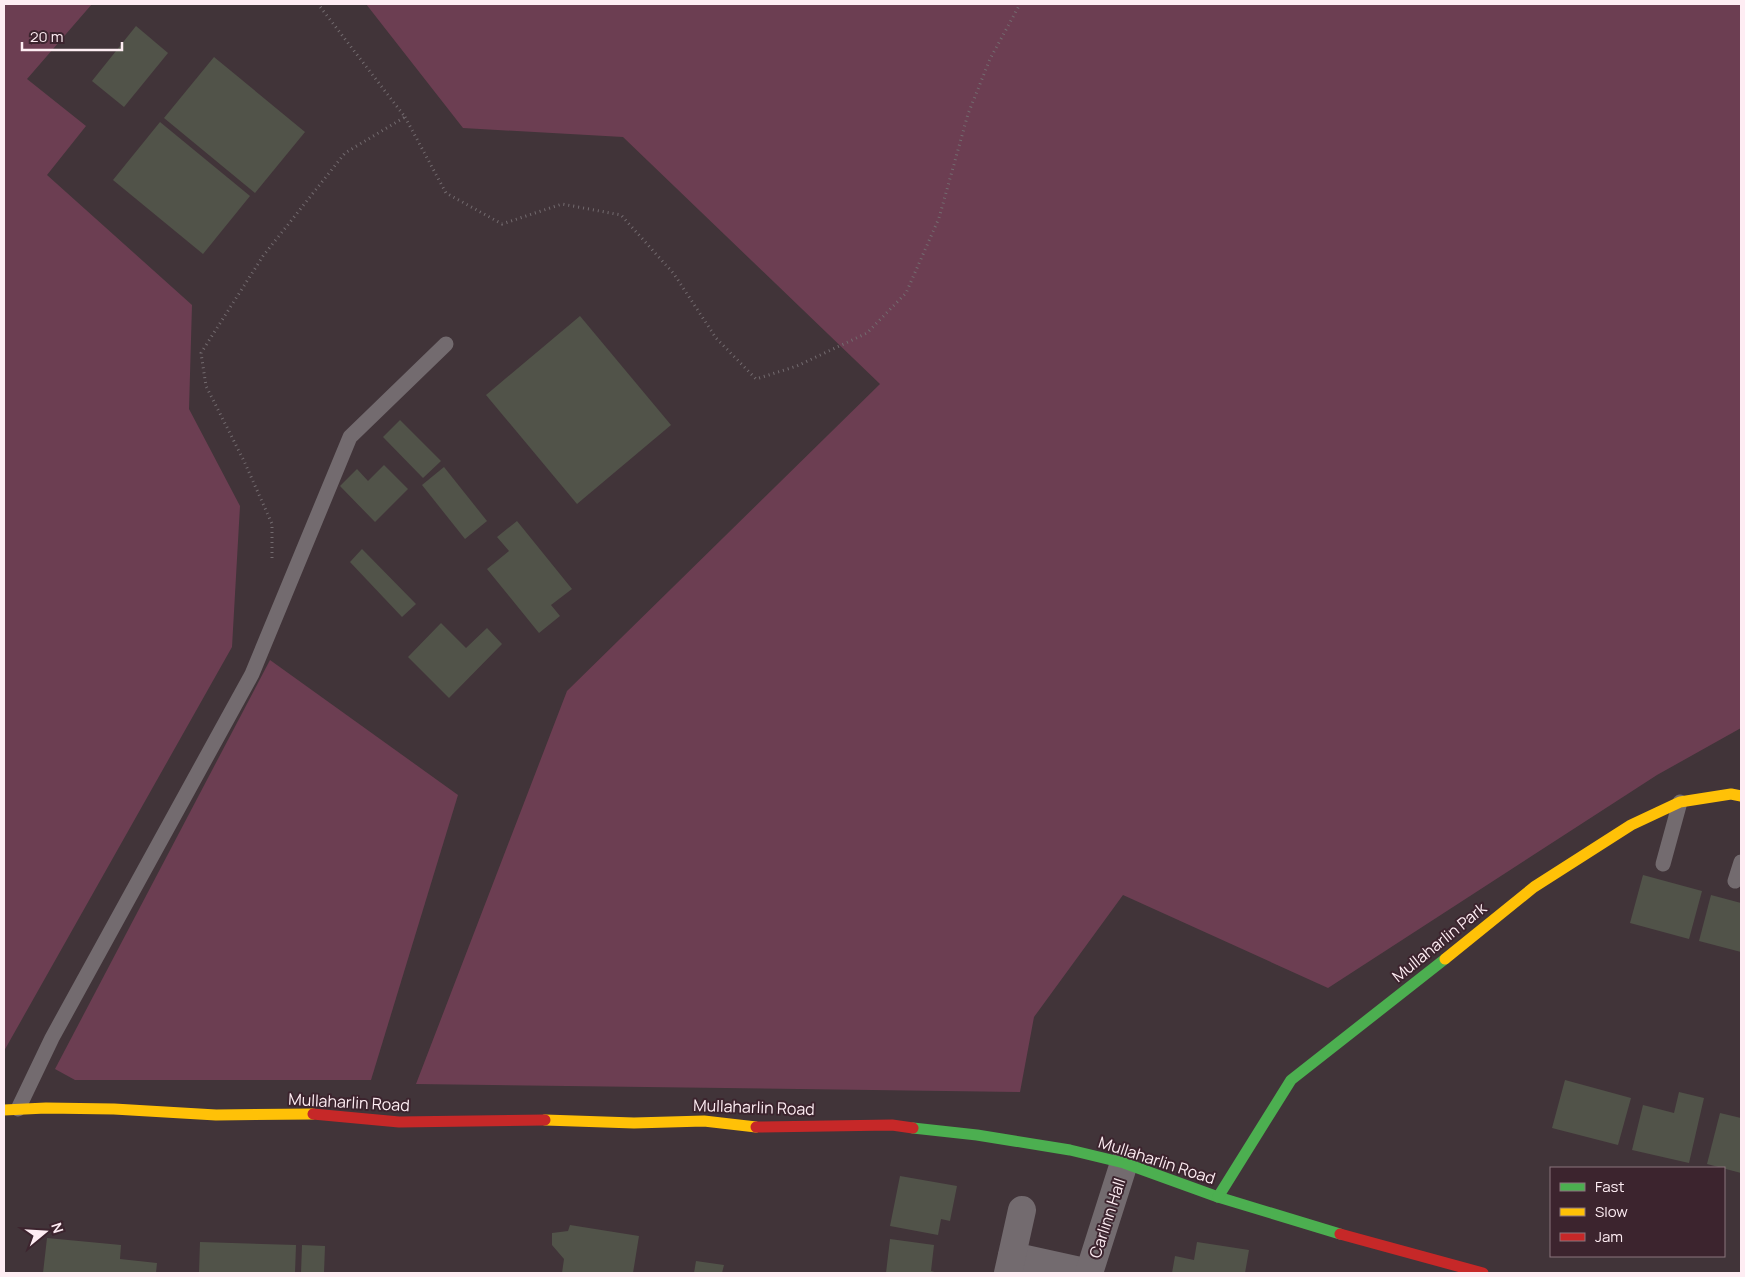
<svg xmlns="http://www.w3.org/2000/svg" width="1745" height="1277" viewBox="0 0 1745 1277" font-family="Manrope,sans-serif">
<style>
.green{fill:#6c3e52}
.building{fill:#515349}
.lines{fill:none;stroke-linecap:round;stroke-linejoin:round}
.path{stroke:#736b6f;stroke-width:3;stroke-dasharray:1 4;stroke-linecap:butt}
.lane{stroke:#736b6f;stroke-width:15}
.street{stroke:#736b6f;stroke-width:28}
.fast{stroke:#4caf50;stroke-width:11}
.slow{stroke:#ffc107;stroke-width:11}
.jam{stroke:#c62828;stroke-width:11}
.labels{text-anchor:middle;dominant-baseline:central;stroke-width:4;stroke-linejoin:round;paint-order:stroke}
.street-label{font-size:16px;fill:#feedf3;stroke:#3c242e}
</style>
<rect width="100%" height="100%" fill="#413439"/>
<!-- green -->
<g class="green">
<polygon points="4,4 92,4 27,79 86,126 47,175 192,305 189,409 240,506 232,647 4,1051"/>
<polygon points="366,4 1741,4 1741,728 1657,775 1328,988 1123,895 1034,1017 1020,1092 416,1084 567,691 880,384 623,137 463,128"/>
<polygon points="270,660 458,795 371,1080 75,1080 55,1069"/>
</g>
<!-- building -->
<g class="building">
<polygon points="136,26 168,53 124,107 92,81"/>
<polygon points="214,57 305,132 255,193 164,118"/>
<polygon points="160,122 250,196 203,254 113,180"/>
<polygon points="580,316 671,425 577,504 486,395"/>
<polygon points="400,420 441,461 423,478 383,437"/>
<polygon points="384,465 408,489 375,522 340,486 357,469 368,481"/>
<polygon points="444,467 487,521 465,539 422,485"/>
<polygon points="517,521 572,589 551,605 560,616 539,633 487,569 509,551 497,537"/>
<polygon points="362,549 416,604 402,617 350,562"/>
<polygon points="441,623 466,648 487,628 502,644 449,698 408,657"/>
<polygon points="1643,875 1702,891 1689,939 1630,923"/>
<polygon points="1711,895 1741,903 1741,952 1699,941"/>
<polygon points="1565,1080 1631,1098 1618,1145 1552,1128"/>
<polygon points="1679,1092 1704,1098 1689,1163 1632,1150 1643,1105 1674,1113"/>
<polygon points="1720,1113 1741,1118 1741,1173 1707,1164"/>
<polygon points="900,1176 957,1186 950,1221 941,1219 938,1235 890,1226"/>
<polygon points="570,1225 639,1236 633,1273 562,1273 564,1259 552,1245 552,1233 568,1231"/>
<polygon points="47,1238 121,1245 120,1259 157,1263 156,1273 43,1273"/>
<polygon points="890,1239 934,1245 931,1271 938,1273 886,1273"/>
<polygon points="200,1242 296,1245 295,1273 199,1273"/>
<polygon points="1197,1242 1249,1250 1245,1273 1172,1273 1175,1256 1194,1260"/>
<polygon points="302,1245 325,1246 324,1273 301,1273"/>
<polygon points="696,1261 724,1265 722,1273 694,1273"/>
</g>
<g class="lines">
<!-- path -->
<g class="path">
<polyline points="405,117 446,193 502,224 562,204 621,215 674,274 716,338 756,379 797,366 867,333 906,293 939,218 968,114 990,59 1020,4"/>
<polyline points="272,558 272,524 244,461 206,386 201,353 263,256 345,153 405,117 318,4"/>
</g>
<!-- lane -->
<g class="lane">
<polyline points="1663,864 1680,802"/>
<polyline points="1735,881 1741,862"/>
<polyline points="18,1109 52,1038 252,674 350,437 446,344"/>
</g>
<!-- street -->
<g class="street">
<polyline points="1012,1256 1089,1273"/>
<polyline points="1008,1273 1022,1210"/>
<polyline points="1089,1273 1124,1163"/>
</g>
<!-- fast -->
<g class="fast">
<polyline points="913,1128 977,1135 1070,1150 1124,1163 1218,1197 1340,1234"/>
<polyline points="1218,1197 1291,1080 1445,959"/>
</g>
<!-- slow -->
<g class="slow">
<polyline points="1445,959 1534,887 1631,825 1680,802 1731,794 1741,796"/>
<polyline points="4,1110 46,1108 114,1109 216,1115 313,1114"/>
<polyline points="545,1120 634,1123 704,1121 756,1127"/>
</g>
<!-- jam -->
<g class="jam">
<polyline points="313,1114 399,1122 545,1120"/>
<polyline points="756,1127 892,1125 913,1128"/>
<polyline points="1340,1234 1483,1273"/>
</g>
</g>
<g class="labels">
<!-- street labels -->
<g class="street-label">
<text transform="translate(1439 942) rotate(-39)">Mullaharlin Park</text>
<text transform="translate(349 1102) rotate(3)">Mullaharlin Road</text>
<text transform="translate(754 1107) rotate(2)">Mullaharlin Road</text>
<text transform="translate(1157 1160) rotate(18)">Mullaharlin Road</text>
<text transform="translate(1107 1218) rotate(-72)">Carlinn Hall</text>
</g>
</g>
<!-- border -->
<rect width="1745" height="1277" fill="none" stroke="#feedf3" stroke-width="10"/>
<!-- legend -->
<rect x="1550" y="1167" width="175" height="90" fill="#3c242e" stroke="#8a747d"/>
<rect x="1560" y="1183" width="25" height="8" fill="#4caf50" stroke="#8a747d"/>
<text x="1595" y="1192" font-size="15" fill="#feedf3">Fast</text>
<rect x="1560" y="1208" width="25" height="8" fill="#ffc107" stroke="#8a747d"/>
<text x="1595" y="1217" font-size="15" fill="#feedf3">Slow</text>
<rect x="1560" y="1233" width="25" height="8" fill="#c62828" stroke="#8a747d"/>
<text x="1595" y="1242" font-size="15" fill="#feedf3">Jam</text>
<!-- north arrow -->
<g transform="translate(45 1232) rotate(72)" stroke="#3c242e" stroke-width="4" paint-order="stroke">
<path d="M0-4L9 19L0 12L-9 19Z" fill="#feedf3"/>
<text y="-8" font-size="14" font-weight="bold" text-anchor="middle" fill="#feedf3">N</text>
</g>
<!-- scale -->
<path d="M22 42v8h100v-8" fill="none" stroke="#feedf3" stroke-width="2.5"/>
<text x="30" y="42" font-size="15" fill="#feedf3" stroke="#3c242e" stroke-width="4" paint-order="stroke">20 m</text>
</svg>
